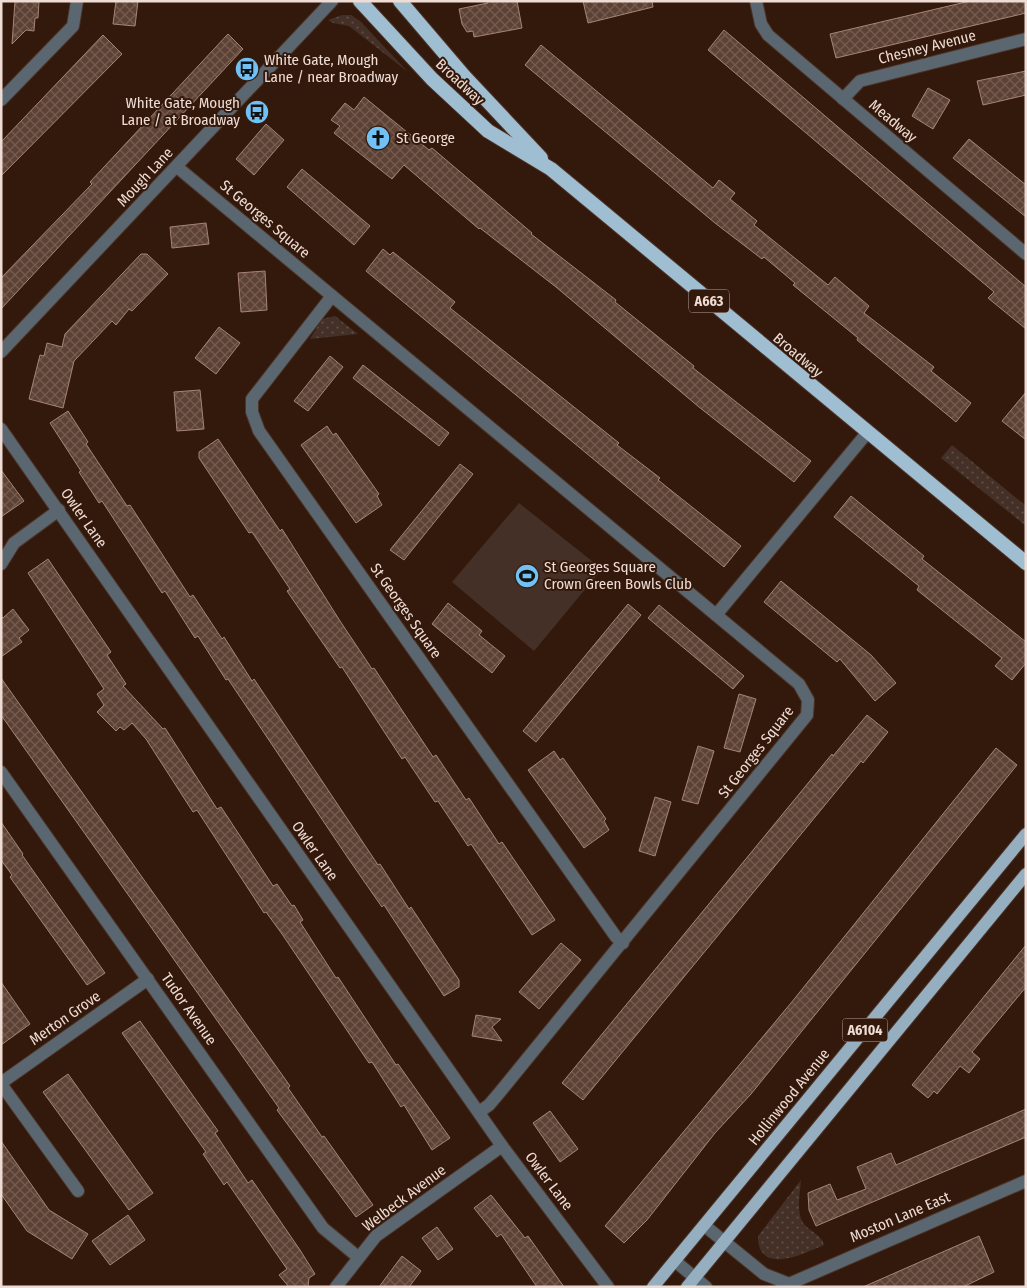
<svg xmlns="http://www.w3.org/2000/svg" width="1027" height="1288" viewBox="0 0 1027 1288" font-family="'Fira Sans Condensed',sans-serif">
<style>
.grass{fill:url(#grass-dots)}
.green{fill:#443027}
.building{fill:url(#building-cross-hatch);stroke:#a68475}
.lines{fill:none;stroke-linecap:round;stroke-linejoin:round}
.minor-casing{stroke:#4d3428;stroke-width:14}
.tertiary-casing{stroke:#4d3428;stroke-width:14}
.primary-casing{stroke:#4d3428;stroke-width:14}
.trunk-casing{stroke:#4d3428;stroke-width:16}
.minor{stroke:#5b6770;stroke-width:12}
.tertiary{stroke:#5b6770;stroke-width:12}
.primary{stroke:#95afc1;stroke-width:12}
.trunk{stroke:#a0bed1;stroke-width:14}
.labels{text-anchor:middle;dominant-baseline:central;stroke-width:4;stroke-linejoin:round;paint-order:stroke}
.shield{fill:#33190c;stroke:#b7a298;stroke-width:1}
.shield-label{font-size:14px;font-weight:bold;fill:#efdcd4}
.street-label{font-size:15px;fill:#efdcd4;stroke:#33190c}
.poi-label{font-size:15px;fill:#efdcd4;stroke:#33190c;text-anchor:start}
</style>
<defs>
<pattern id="grass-dots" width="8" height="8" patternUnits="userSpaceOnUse" patternTransform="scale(1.25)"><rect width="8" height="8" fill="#443027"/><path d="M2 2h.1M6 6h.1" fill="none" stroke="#5f4d45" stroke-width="1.8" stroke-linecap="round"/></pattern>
<pattern id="building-cross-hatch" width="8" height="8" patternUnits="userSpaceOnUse" patternTransform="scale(1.25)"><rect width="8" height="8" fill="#5d4134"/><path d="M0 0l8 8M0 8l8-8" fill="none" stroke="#755c50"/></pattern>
</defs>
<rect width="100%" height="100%" fill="#33190c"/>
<!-- grass -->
<g class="grass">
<polygon points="342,15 351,15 360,21 408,72 349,26 333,23 328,20"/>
<polygon points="335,316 358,334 310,339 322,319"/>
<polygon points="952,445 1026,506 1026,526 941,458"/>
<path d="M801,1180C800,1193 796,1211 803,1223C809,1231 822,1235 824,1245C805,1253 758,1277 758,1236Z"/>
</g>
<!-- green -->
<polygon class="green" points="519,503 602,569 534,651 452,582"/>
<!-- building -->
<g class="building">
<polygon points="15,1 39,1 38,18 35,18 34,31 26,30 12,44"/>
<polygon points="116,1 138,1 135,26 113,24"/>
<polygon points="487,1 517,1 522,28 474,37 473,31 467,32 462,24 459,9 488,3"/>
<polygon points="583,1 652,1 653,7 588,23"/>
<polygon points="970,1 1026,1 1026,13 836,58 830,34"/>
<polygon points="724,30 1026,287 1026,329 988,298 994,292 708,50"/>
<polygon points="228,34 243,49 1,309 1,278 92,184 90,182"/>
<polygon points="103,35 122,54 1,176 1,142"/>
<polygon points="541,45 713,188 719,180 735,193 730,199 757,221 754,225 828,285 835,277 869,306 864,313 934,367 931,371 971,403 956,422 857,340 858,338 793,285 795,283 764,257 762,259 715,223 525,65"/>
<polygon points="1026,71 1026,95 983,105 977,81"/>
<polygon points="928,88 950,100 933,129 912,116"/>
<polygon points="364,97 429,150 432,148 532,233 531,234 616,300 615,302 694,366 693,368 811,461 794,482 699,407 556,287 480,228 479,229 404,165 392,179 334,133 340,126 331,120 345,103 354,110"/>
<polygon points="266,124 284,140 254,175 236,159"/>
<polygon points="969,139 1026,185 1026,217 953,158"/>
<polygon points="302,169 370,226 354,245 287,187"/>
<polygon points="206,223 209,244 172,248 170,227"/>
<polygon points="383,249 390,255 393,252 455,302 450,308 619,443 617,445 660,478 658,480 741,546 724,567 366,271"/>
<polygon points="141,254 147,254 168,274 132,311 129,309 116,325 112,321 74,361 63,408 29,399 40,355 44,356 47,343 62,347 65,334"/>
<polygon points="265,271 267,310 241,312 238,273"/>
<polygon points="219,327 240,343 216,374 195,358"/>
<polygon points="330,356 343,367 308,411 294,401"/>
<polygon points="363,365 449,433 439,446 353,378"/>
<polygon points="200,390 204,429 177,431 174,392"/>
<polygon points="1026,392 1026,440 1002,421"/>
<polygon points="68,411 88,442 86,444 127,506 130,505 190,597 193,595 222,639 224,637 252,681 254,679 378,865 380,864 409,909 411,907 459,980 459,987 444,996 384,905 382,907 350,861 228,679 226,680 198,636 195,638 165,591 162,593 102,501 99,503 79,472 81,471 50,423"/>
<polygon points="327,426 333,435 336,433 379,494 377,496 382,505 356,523 301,445"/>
<polygon points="218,439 280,531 282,529 340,621 372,669 374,668 433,757 436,755 466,800 469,798 499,844 502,842 555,920 532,935 471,844 468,846 438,801 435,802 405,757 402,759 342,667 340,668 287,591 290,589 252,532 249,533 199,458 199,452"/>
<polygon points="460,464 473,474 404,560 390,550"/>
<polygon points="1,470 24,501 1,517"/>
<polygon points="851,496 924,556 922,559 1026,642 1026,663 1012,680 995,666 1002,658 917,590 919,586 834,517"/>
<polygon points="48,559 111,652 107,655 126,684 123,686 163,729 165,728 217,809 221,807 273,886 277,884 292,906 294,905 303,920 300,922 336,978 338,977 396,1065 398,1064 450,1138 432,1150 404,1105 401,1107 372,1062 369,1063 282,934 266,912 264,913 197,810 193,812 146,739 132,723 124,730 120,727 116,731 97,712 104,705 97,694 104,689 28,573"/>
<polygon points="781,581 871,655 896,683 875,701 840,659 837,662 764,602"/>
<polygon points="448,603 482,631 479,635 505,656 492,673 432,624"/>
<polygon points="628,604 641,615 536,742 523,731"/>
<polygon points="659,605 744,676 733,689 648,618"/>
<polygon points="13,609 29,630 19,638 22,642 1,657 1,616 3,618"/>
<polygon points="1,678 290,1086 288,1088 322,1137 324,1136 373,1205 356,1217 277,1110 279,1108 1,715"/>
<polygon points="739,694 756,699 740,752 724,748"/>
<polygon points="867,715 888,732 863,763 861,761 583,1100 562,1083 832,754 833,756"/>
<polygon points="698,746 714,751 698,804 682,800"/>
<polygon points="996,748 1017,765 751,1094 715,1133 647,1220 624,1243 605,1226 791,1003"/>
<polygon points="554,751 560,760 563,758 606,819 604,821 609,830 584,848 528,770"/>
<polygon points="655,797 671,802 655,856 639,851"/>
<polygon points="1,822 23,854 22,855 105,973 87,985 10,877 12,875 1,860"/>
<polygon points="561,943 581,960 539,1009 519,992"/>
<polygon points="1026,945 1026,987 972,1052 980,1059 969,1073 960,1066 937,1094 934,1091 928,1098 912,1085"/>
<polygon points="1,982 30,1024 1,1045"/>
<polygon points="476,1015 501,1019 492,1027 502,1041 472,1036"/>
<polygon points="140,1021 218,1131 215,1133 248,1183 252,1180 300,1250 315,1274 309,1278 308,1287 289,1287 279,1275 287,1269 227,1182 224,1185 203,1154 206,1152 122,1033"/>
<polygon points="68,1074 153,1193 129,1210 43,1092"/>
<polygon points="1026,1109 1026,1137 816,1226 809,1210 808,1193 830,1184 837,1200 866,1189 857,1167 891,1153 896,1165"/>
<polygon points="550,1111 578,1149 560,1162 533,1123"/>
<polygon points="1,1141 49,1210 88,1234 72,1259 27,1231 1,1194"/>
<polygon points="491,1195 525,1238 528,1236 564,1287 537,1287 501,1234 497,1237 474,1208"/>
<polygon points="128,1215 145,1240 110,1265 92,1241"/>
<polygon points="437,1227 453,1249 438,1260 422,1238"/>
<polygon points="979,1236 994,1272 963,1287 863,1287"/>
<polygon points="402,1256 421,1271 409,1287 379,1287"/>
</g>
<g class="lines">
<!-- minor casing -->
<g class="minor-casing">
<g id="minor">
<polyline points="756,1 761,24 768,35 1026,254"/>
<polyline points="843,99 860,81 1026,39"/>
<polyline points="1,100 73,26 77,1"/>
<polyline points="177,167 799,684 808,700 807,715 500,1092 489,1105 479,1112"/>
<polyline points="332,296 252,399 252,412 259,431 616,937 623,943"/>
<polyline points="1,564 14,543 59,510"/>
<polyline points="716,615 867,433"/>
<polyline points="1,772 323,1228 358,1257"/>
<polyline points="1,1083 148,979"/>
<polyline points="1,1084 78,1191"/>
<polyline points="336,1287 376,1236 502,1146"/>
</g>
</g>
<!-- tertiary casing -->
<g class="tertiary-casing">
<g id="tertiary">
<polyline points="1,352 332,1"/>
<polyline points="1,429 502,1146 608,1287"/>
<polyline points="705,1226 764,1274 787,1283"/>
<polyline points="675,1261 706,1287"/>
<polyline points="782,1287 1026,1181"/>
</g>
</g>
<!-- primary casing -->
<g class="primary-casing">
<g id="primary">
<polyline points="653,1287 1026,834"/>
<polyline points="687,1287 1026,874"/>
</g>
</g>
<!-- trunk casing -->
<g class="trunk-casing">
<g id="trunk">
<polyline points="360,1 432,79 488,131 551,169 1026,563"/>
<polyline points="400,1 464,76 541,158"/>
</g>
</g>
<!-- minor -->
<use href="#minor" class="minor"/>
<!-- tertiary -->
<use href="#tertiary" class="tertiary"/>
<!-- primary -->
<use href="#primary" class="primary"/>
<!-- trunk -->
<use href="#trunk" class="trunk"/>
</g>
<!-- icons -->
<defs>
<g id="bus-disc" transform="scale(1.25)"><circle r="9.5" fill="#71c1f5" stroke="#33190c"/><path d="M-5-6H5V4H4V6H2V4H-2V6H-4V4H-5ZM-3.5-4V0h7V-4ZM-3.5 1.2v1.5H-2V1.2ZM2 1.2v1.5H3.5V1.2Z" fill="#111"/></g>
<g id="church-disc" transform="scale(1.25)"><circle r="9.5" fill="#71c1f5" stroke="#33190c"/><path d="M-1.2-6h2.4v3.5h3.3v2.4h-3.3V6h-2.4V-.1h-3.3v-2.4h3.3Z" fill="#111"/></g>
<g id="stadium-disc" transform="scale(1.25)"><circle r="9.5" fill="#71c1f5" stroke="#33190c"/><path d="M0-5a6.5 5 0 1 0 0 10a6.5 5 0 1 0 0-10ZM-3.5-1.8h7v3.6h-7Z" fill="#111"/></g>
</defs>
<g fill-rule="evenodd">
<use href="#bus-disc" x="247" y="69"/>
<use href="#bus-disc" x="257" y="112"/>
<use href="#church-disc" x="378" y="138"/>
<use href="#stadium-disc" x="527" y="576"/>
</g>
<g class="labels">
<!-- shield labels -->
<g class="shield">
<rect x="689" y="289.5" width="40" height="23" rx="4"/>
<rect x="842.5" y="1018.5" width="45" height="23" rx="4"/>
</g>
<g class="shield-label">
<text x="709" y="301">A663</text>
<text x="865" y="1030">A6104</text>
</g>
<!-- street labels -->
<g class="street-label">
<text transform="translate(927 47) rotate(-14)">Chesney Avenue</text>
<text transform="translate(460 82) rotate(43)">Broadway</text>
<text transform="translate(893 121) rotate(40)">Meadway</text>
<text transform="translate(145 177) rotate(-47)">Mough Lane</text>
<text transform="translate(265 219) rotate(40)">St Georges Square</text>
<text transform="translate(798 355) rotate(40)">Broadway</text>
<text transform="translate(84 518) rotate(55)">Owler Lane</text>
<text transform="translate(406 611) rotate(55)">St Georges Square</text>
<text transform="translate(756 752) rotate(-52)">St Georges Square</text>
<text transform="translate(315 851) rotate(55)">Owler Lane</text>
<text transform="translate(189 1009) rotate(55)">Tudor Avenue</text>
<text transform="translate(65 1018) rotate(-35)">Merton Grove</text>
<text transform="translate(789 1097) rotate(-51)">Hollinwood Avenue</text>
<text transform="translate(549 1181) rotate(53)">Owler Lane</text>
<text transform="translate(404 1198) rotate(-37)">Welbeck Avenue</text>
<text transform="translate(900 1217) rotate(-23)">Moston Lane East</text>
</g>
<!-- poi labels -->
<g class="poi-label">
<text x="264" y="60">White Gate, Mough<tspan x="264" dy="17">Lane / near Broadway</tspan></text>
<text x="240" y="103" text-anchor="end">White Gate, Mough<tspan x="240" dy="17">Lane / at Broadway</tspan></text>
<text x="396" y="138">St George</text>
<text x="544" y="567">St Georges Square<tspan x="544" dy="17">Crown Green Bowls Club</tspan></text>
</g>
</g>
<!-- border -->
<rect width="1027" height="1288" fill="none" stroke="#efdcd4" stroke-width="5"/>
</svg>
